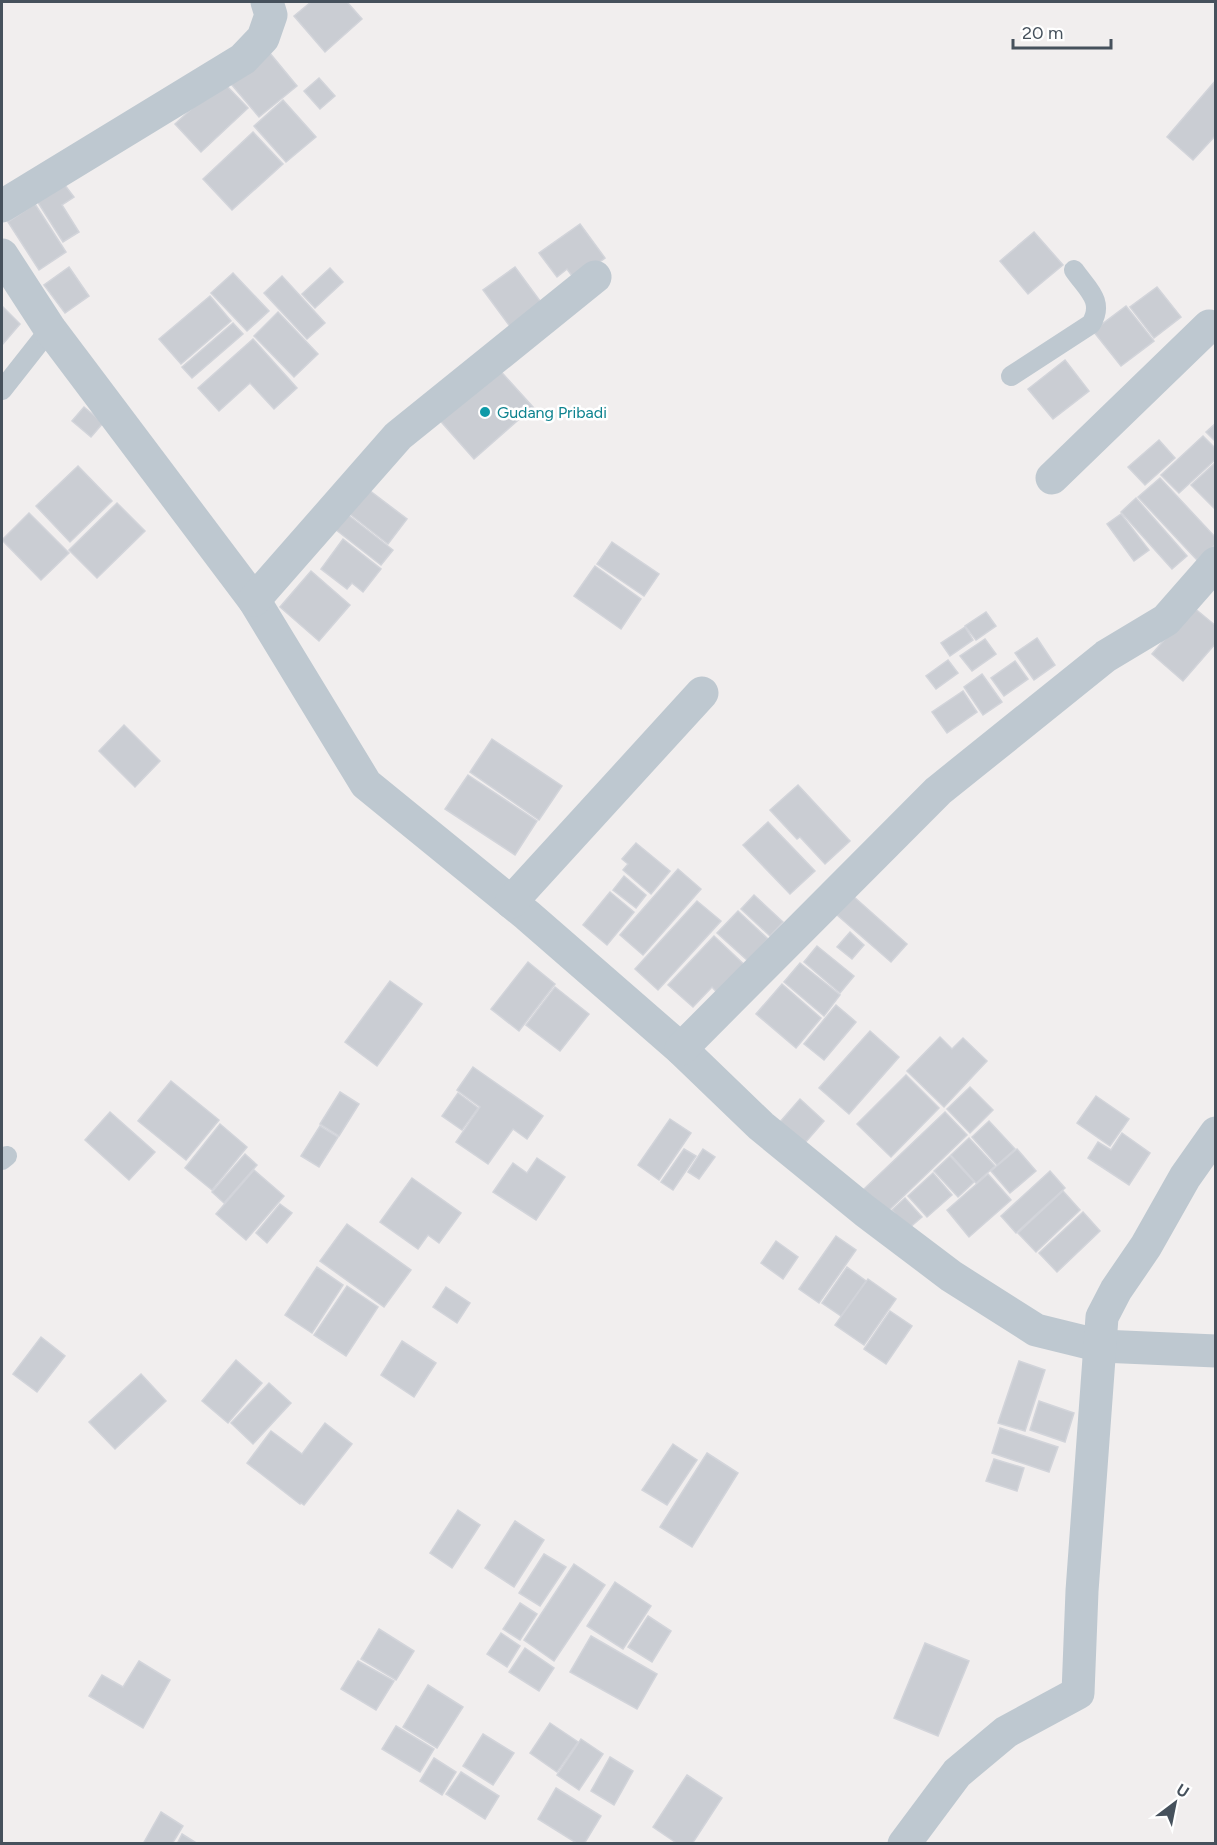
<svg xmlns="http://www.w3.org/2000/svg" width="1217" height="1845" viewBox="0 0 1217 1845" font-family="Figtree,sans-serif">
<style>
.building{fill:#cacdd3;stroke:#d2d4da;stroke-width:1.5}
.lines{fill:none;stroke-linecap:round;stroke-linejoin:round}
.service{stroke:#bec8d0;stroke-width:20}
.minor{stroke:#bec8d0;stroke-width:33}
.culture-dot{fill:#0f9aa8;stroke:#fff;stroke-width:2}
.labels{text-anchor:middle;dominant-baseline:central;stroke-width:5;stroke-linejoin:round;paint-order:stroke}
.culture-label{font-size:16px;fill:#0d838f;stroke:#fff;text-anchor:start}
</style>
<rect width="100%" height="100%" fill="#f1eeee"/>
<!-- building -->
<g class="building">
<polygon points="311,2 347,2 362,19 325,52 294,16"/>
<polygon points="264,46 297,86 259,117 226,78"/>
<polygon points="319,78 335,96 320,109 304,91"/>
<polygon points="1216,80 1216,135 1193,160 1167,137"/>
<polygon points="222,81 248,108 201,152 175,124"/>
<polygon points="283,100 316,137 286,162 254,126"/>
<polygon points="253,132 283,164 232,210 203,179"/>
<polygon points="64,184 74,197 62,205 79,232 63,242 37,201"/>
<polygon points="35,204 66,252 39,270 8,222"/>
<polygon points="580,224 605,258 575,280 567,269 557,277 539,253"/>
<polygon points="1034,232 1063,265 1028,294 1000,261"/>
<polygon points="69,267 89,296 65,313 44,285"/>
<polygon points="515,267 546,309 514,332 483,290"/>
<polygon points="330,268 343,282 315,308 302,294"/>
<polygon points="233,273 269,311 247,331 211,293"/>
<polygon points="282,276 325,323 307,339 264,293"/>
<polygon points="1157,287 1181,317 1154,338 1130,307"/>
<polygon points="210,296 231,321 181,364 159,339"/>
<polygon points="2,306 20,324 2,345"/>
<polygon points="1126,306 1154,341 1121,366 1093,331"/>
<polygon points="278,312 318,354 294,377 254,336"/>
<polygon points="233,323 243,334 192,378 182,367"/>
<polygon points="253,339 297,388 274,409 250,383 219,411 198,388"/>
<polygon points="1065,360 1089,391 1053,419 1028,389"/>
<polygon points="495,365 533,407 474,459 436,416"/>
<polygon points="84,407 103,423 91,437 72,421"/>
<polygon points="1216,423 1216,442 1206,432"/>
<polygon points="1203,436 1216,449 1216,459 1179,493 1161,475"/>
<polygon points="1159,440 1175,458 1145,485 1128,467"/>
<polygon points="1216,462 1216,510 1191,485"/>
<polygon points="78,466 112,501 70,542 36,506"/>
<polygon points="1160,478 1216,538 1216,544 1197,560 1138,497"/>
<polygon points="365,487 407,519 388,544 346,511"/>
<polygon points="1136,498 1187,556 1172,569 1121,512"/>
<polygon points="117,503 145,531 97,578 69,550"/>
<polygon points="343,511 393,550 381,565 331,526"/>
<polygon points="29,513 69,553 41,580 2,540"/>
<polygon points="1121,514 1149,550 1134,561 1107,524"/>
<polygon points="343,539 381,569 363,592 352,583 347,589 321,569"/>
<polygon points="612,542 659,574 644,596 597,564"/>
<polygon points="595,566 641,599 621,629 574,596"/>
<polygon points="311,571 350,605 319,641 280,607"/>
<polygon points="1193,607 1216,626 1216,643 1183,681 1152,654"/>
<polygon points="986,612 996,626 976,640 965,626"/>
<polygon points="965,627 973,640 950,656 941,643"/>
<polygon points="1037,638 1055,665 1034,680 1015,653"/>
<polygon points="985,639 996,654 972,671 960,656"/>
<polygon points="948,660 958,673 936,689 926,676"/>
<polygon points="1015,661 1028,679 1004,696 991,678"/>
<polygon points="982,674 1002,702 983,715 964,687"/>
<polygon points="963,691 977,712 947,733 932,712"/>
<polygon points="124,725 160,761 135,787 99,751"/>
<polygon points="492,739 562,786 539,820 470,772"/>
<polygon points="468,775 537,821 515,855 445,809"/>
<polygon points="798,785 850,841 825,864 800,837 797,839 770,810"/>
<polygon points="768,822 815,871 790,894 743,845"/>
<polygon points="636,843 670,871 651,894 623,870 628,864 622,859"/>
<polygon points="678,869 701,889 643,955 620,935"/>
<polygon points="624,876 646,895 636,908 613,890"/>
<polygon points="610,892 634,912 607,945 583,925"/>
<polygon points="754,895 783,922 770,936 741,909"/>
<polygon points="853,896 907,944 891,962 837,915"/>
<polygon points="697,901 721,921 658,990 635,969"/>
<polygon points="738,911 768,939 748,961 717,933"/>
<polygon points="850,932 864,945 852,959 837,947"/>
<polygon points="714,936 751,971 723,999 712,987 693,1007 668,985"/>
<polygon points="817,946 854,976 840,993 804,962"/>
<polygon points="528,962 555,984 519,1031 491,1009"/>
<polygon points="800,963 840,995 824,1016 784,982"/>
<polygon points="390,981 422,1004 377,1066 345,1042"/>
<polygon points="782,984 821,1018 796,1048 756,1014"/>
<polygon points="555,987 589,1014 560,1051 526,1025"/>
<polygon points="836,1005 856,1022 824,1060 804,1044"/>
<polygon points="870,1031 899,1057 849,1114 819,1088"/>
<polygon points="940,1037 952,1049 963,1038 987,1061 944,1107 907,1071"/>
<polygon points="473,1067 543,1116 527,1139 513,1129 488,1164 456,1142 480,1107 457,1090"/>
<polygon points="906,1075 939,1108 891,1157 857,1124"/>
<polygon points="171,1081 219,1120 186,1160 138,1121"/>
<polygon points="970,1087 993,1110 970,1133 947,1109"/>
<polygon points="340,1092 359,1104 339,1136 320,1124"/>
<polygon points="458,1093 478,1108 462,1130 442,1116"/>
<polygon points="1096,1096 1129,1119 1110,1146 1077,1123"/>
<polygon points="800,1099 824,1121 804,1144 780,1122"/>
<polygon points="110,1112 155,1152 129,1180 85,1140"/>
<polygon points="945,1112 967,1135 886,1213 863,1190"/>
<polygon points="670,1119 691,1133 659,1180 638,1165"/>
<polygon points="989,1121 1015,1149 997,1165 972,1137"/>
<polygon points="220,1124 247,1147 212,1190 185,1168"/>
<polygon points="320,1126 338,1137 319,1167 301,1156"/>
<polygon points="1122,1133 1150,1153 1129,1185 1088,1158 1098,1142 1111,1150"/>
<polygon points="969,1138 995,1166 976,1183 951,1155"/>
<polygon points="684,1149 696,1156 673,1190 661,1182"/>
<polygon points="703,1149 715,1157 699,1179 688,1172"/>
<polygon points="1017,1149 1036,1171 1010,1193 991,1171"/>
<polygon points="245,1154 257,1165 224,1203 212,1192"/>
<polygon points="950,1156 974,1182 958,1197 934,1171"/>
<polygon points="537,1158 565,1177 536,1220 493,1192 513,1163 527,1173"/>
<polygon points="254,1170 284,1196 246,1240 216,1214"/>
<polygon points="1050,1171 1065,1188 1016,1233 1001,1216"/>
<polygon points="933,1173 952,1195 927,1217 908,1196"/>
<polygon points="988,1174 1011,1200 969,1237 947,1210"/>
<polygon points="412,1178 461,1213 439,1243 428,1235 418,1249 380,1222"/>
<polygon points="1063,1191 1080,1210 1036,1252 1018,1233"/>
<polygon points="905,1198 922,1217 908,1229 892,1210"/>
<polygon points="280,1204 292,1213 267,1243 256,1233"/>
<polygon points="1083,1212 1100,1231 1057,1272 1039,1253"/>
<polygon points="347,1224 411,1270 384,1307 320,1261"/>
<polygon points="836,1236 856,1250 819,1303 799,1289"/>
<polygon points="776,1241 798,1257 783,1279 761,1263"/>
<polygon points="317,1267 343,1285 312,1333 285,1315"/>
<polygon points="847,1267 866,1281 841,1316 822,1303"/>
<polygon points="868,1279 896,1299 864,1345 835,1325"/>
<polygon points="347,1286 378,1307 346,1356 314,1335"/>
<polygon points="446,1287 470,1303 457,1323 433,1307"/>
<polygon points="890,1311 912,1326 886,1364 864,1349"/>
<polygon points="41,1337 65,1356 37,1392 13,1374"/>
<polygon points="402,1341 436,1363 414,1397 381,1375"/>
<polygon points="236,1360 262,1383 228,1423 202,1401"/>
<polygon points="1019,1361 1045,1370 1025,1431 998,1423"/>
<polygon points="141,1374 166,1401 115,1449 89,1422"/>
<polygon points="269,1383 291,1403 253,1444 231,1423"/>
<polygon points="1039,1401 1074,1413 1065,1442 1030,1430"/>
<polygon points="325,1423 352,1444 304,1505 301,1503 300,1504 247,1463 271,1431 302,1454"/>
<polygon points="1000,1428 1058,1447 1049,1472 992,1453"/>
<polygon points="673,1444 697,1460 667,1505 642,1490"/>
<polygon points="707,1453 738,1473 692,1547 660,1527"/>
<polygon points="994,1459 1024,1468 1017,1491 986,1481"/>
<polygon points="458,1510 480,1525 452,1568 430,1553"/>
<polygon points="515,1521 544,1540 514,1587 485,1568"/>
<polygon points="544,1554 566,1567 540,1606 519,1593"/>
<polygon points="574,1564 605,1585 554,1661 524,1640"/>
<polygon points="615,1582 651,1606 623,1649 587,1626"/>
<polygon points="520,1603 537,1614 520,1640 503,1629"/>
<polygon points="648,1616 671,1631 652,1662 628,1647"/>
<polygon points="379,1629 414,1651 396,1680 361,1659"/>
<polygon points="501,1633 520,1646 507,1667 487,1654"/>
<polygon points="591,1636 657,1674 637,1709 570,1672"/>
<polygon points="925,1643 969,1661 938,1736 894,1718"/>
<polygon points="525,1648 554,1668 539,1691 509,1672"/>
<polygon points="139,1661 170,1680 143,1728 89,1696 102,1675 123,1687"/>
<polygon points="358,1661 394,1681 376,1710 341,1689"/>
<polygon points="428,1685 463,1707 437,1748 403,1727"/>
<polygon points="550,1723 578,1742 557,1772 530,1753"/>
<polygon points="396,1726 434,1749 420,1772 382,1749"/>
<polygon points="483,1734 514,1753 493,1785 463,1766"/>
<polygon points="581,1739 603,1754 579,1790 557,1775"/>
<polygon points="610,1757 633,1771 614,1805 591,1791"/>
<polygon points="434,1758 456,1772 442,1795 420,1781"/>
<polygon points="461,1772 499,1796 485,1819 446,1794"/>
<polygon points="687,1775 722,1798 692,1844 678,1844 653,1827"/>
<polygon points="556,1788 601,1816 584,1844 578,1844 538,1819"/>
<polygon points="161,1812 183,1826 172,1844 143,1844"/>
<polygon points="182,1834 198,1844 177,1844"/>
</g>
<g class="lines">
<!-- service -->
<g class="service">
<path d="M1011,376L1091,324C1105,301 1087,289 1074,270"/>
<polyline points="2,390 50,329"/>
<polyline points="2,1160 7,1156"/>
</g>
<!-- minor -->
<g class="minor">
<polyline points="2,206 243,59 263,38 271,15 267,2"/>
<polyline points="2,255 50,329 254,600 366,784 527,915 681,1049 761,1126 865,1211 951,1276 1036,1330 1101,1346 1216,1351"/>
<polyline points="1052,478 1209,326"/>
<polyline points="254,600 398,436 595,277"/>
<polyline points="511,902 702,693"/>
<polyline points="681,1049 938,791 1106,656 1166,620 1216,563"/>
<polyline points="904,1844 957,1773 1006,1732 1078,1693 1082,1591 1102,1317 1116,1290 1146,1246 1185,1177 1216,1133"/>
</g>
</g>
<!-- markers -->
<circle class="culture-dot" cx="485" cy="412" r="6"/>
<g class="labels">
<!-- culture labels -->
<g class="culture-label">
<text x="497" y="412">Gudang Pribadi</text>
</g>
</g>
<!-- border -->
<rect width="1217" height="1845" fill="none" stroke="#46515c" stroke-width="6"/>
<!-- north arrow -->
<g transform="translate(1175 1803) rotate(32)" stroke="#ffffff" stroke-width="4.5" paint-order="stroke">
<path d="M0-4.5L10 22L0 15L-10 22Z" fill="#46515c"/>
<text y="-9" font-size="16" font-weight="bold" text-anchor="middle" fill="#46515c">U</text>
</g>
<!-- scale -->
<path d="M1013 39v9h98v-9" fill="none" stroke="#46515c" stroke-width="3"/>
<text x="1022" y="39" font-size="18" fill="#46515c" stroke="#ffffff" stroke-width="4.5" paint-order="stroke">20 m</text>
</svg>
